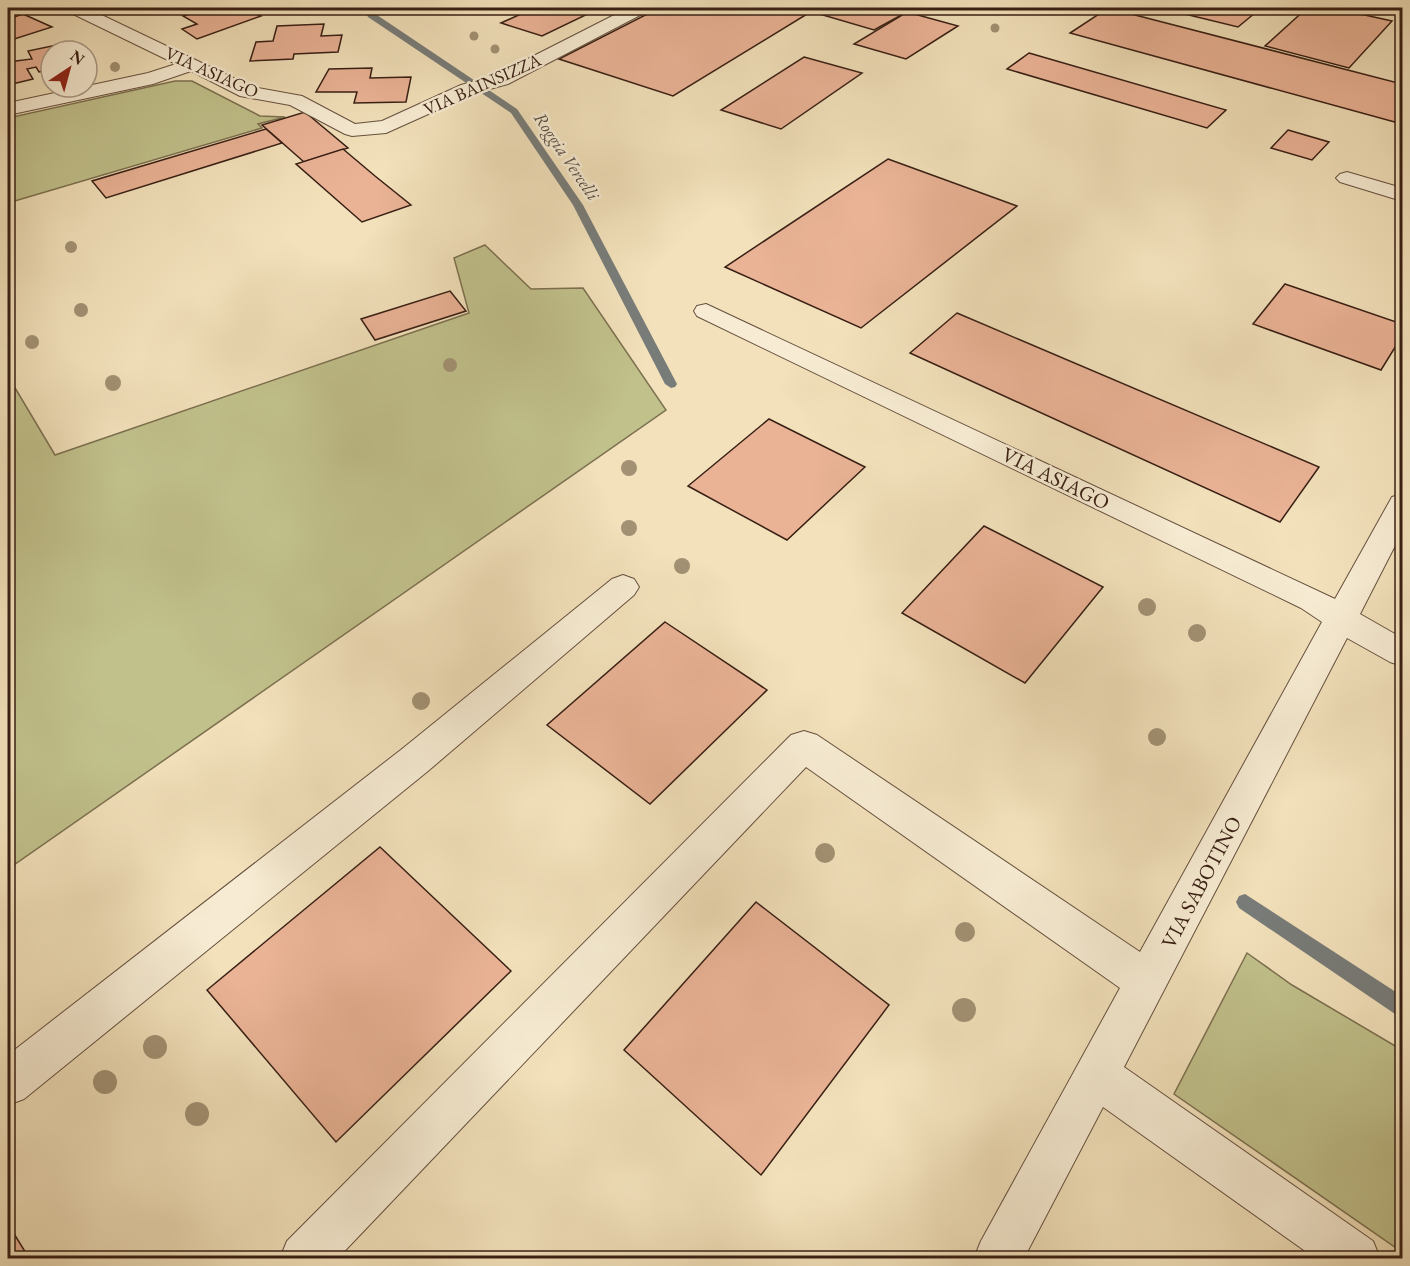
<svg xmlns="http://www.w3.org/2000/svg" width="1410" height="1266" viewBox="0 0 1410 1266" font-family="'EB Garamond',serif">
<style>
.green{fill:#c1c18c;stroke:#7c7050;stroke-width:1.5}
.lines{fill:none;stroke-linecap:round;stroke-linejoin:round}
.stream{fill:#787c79;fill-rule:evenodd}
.building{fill:#eab396;stroke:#381f14;stroke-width:1.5}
.minor-casing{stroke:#66503e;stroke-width:2}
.minor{fill:#f7ecd3;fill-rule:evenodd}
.tree{fill:#a29173}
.labels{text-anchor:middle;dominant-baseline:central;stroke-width:5;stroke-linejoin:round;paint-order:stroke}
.far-street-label{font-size:18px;fill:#381f14;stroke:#f7ecd3}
.far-water-label{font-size:18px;font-style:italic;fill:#584e46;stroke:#f7ecd3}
.street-label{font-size:21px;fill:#381f14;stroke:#f7ecd3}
</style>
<rect width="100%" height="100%" fill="#f2e1bb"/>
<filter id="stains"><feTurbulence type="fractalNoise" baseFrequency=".00333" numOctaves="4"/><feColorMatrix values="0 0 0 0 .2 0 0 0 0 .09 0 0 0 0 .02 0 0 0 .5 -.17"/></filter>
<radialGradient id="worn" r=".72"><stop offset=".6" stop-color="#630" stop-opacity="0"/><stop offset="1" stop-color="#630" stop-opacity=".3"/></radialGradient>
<!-- green -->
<g class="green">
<polygon points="175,81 192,81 260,116 285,117 258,124 262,128 8,203 8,118"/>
<polygon points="485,245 531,289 583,288 666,410 8,869 8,376 55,455 469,313 454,258"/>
<polygon points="1247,953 1292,985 1402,1050 1402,1252 1174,1094"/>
</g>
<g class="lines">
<!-- stream -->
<g class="stream">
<polygon points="363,8 369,8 374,13 517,109 583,205 677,384 675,387 671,388 665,384 573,205 511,113 368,17"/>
<polygon points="1245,894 1402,996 1402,1016 1395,1014 1239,908 1236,902 1239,896"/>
</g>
</g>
<!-- building -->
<g class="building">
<polygon points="209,8 256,8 248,11 261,16 197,39 182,29 197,24 183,16"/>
<polygon points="534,8 588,8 596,10 542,36 501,23"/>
<polygon points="659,8 799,8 812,11 673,96 559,59"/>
<polygon points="799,8 892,8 907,12 874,30"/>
<polygon points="1108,8 1402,84 1402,124 1070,33"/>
<polygon points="1160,8 1261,8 1238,27"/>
<polygon points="1307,8 1333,8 1392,21 1349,68 1265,46"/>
<polygon points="907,12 958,26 906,59 854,44"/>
<polygon points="23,14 52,27 8,41 8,19"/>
<polygon points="324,24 321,36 342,35 338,52 294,54 293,59 250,61 256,42 273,41 277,26"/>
<polygon points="66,43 71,51 51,51 51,70 39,72 36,67 27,69 33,79 8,85 8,62 32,59 28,51"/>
<polygon points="1029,53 1226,110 1207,128 1007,69"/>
<polygon points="804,57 862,73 781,129 721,110"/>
<polygon points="372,68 370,78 411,77 406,102 354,103 357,92 316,92 329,69"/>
<polygon points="305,112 348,148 304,162 262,125"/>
<polygon points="266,129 282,143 106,198 92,181"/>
<polygon points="1288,130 1329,142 1312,160 1271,148"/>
<polygon points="343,149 375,176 411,205 362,222 296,164"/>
<polygon points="888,159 1017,206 861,328 725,267"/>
<polygon points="1285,284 1402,324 1402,336 1381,370 1253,324"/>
<polygon points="450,291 466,311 375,340 361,319"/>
<polygon points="957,313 1319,467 1280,522 910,353"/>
<polygon points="769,419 865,467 787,540 688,486"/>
<polygon points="984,526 1103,587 1025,683 902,613"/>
<polygon points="665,622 767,690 650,804 547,725"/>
<polygon points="380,847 511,971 336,1142 207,990"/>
<polygon points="756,902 889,1005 761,1175 624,1050"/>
<polygon points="8,1224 29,1258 8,1258"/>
</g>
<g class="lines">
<!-- minor casing -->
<g class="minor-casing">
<g id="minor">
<polygon points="67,8 87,8 252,87 302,96 355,124 382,121 461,85 494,76 628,8 648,8 646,12 508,84 475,93 386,133 352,136 345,134 290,105 240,96 191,71 153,84 8,115 8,103 148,73 176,64 69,12"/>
<polygon points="1347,172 1402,188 1402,201 1340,182 1336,178 1340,174"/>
<polygon points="706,304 1335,599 1392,497 1402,494 1402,532 1360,614 1402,638 1402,666 1390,662 1347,638 1124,1067 1373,1241 1380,1258 1315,1258 1103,1107 1024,1258 974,1258 981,1241 1120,988 806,767 338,1258 280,1258 287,1241 791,735 804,731 817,735 1140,952 1322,622 1301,608 697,316 694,311 697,306"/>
<polygon points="623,575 634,579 639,587 634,595 428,771 24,1099 8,1105 8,1055 402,749 612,579"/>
</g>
</g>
<!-- minor -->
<use href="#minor" class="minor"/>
</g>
<!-- trees -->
<g class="tree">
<circle cx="995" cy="28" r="4.5"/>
<circle cx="474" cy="36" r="4.5"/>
<circle cx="495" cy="49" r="4.5"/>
<circle cx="115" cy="67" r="5"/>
<circle cx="71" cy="247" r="6"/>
<circle cx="81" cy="310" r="7"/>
<circle cx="32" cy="342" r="7"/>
<circle cx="450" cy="365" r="7"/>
<circle cx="113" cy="383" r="8"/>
<circle cx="629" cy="468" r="8"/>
<circle cx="629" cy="528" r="8"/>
<circle cx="682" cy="566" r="8"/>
<circle cx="1147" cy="607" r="9"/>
<circle cx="1197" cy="633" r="9"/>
<circle cx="421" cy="701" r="9"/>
<circle cx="1157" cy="737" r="9"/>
<circle cx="825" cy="853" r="10"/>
<circle cx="965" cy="932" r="10"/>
<circle cx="964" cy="1010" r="12"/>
<circle cx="155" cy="1047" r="12"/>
<circle cx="105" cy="1082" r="12"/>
<circle cx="197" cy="1114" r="12"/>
</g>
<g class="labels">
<!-- far-street labels -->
<g class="far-street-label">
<text transform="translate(212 72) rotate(24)">VIA ASIAGO</text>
<text transform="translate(482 84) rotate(-24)">VIA BAINSIZZA</text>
</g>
<!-- far-water labels -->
<g class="far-water-label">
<text transform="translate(567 156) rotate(56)">Roggia Vercelli</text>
</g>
<!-- street labels -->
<g class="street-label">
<text transform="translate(1056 478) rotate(26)">VIA ASIAGO</text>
<text transform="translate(1201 882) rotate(-62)">VIA SABOTINO</text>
</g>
</g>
<!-- margin -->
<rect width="1410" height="1266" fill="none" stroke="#f2e1bb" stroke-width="30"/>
<rect x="9" y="9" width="1392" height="1248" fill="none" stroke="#381f14" stroke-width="3"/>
<rect x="15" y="15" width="1380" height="1236" fill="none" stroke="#381f14" stroke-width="1.5"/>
<!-- north arrow -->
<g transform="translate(69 69) rotate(36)"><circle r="28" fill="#f7ecd3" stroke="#ab9a87" stroke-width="1.5"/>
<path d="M0-4.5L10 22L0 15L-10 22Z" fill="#8f2418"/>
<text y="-9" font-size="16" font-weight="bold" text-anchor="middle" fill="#381f14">N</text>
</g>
<rect width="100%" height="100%" filter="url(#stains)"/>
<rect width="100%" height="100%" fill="url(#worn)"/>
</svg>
